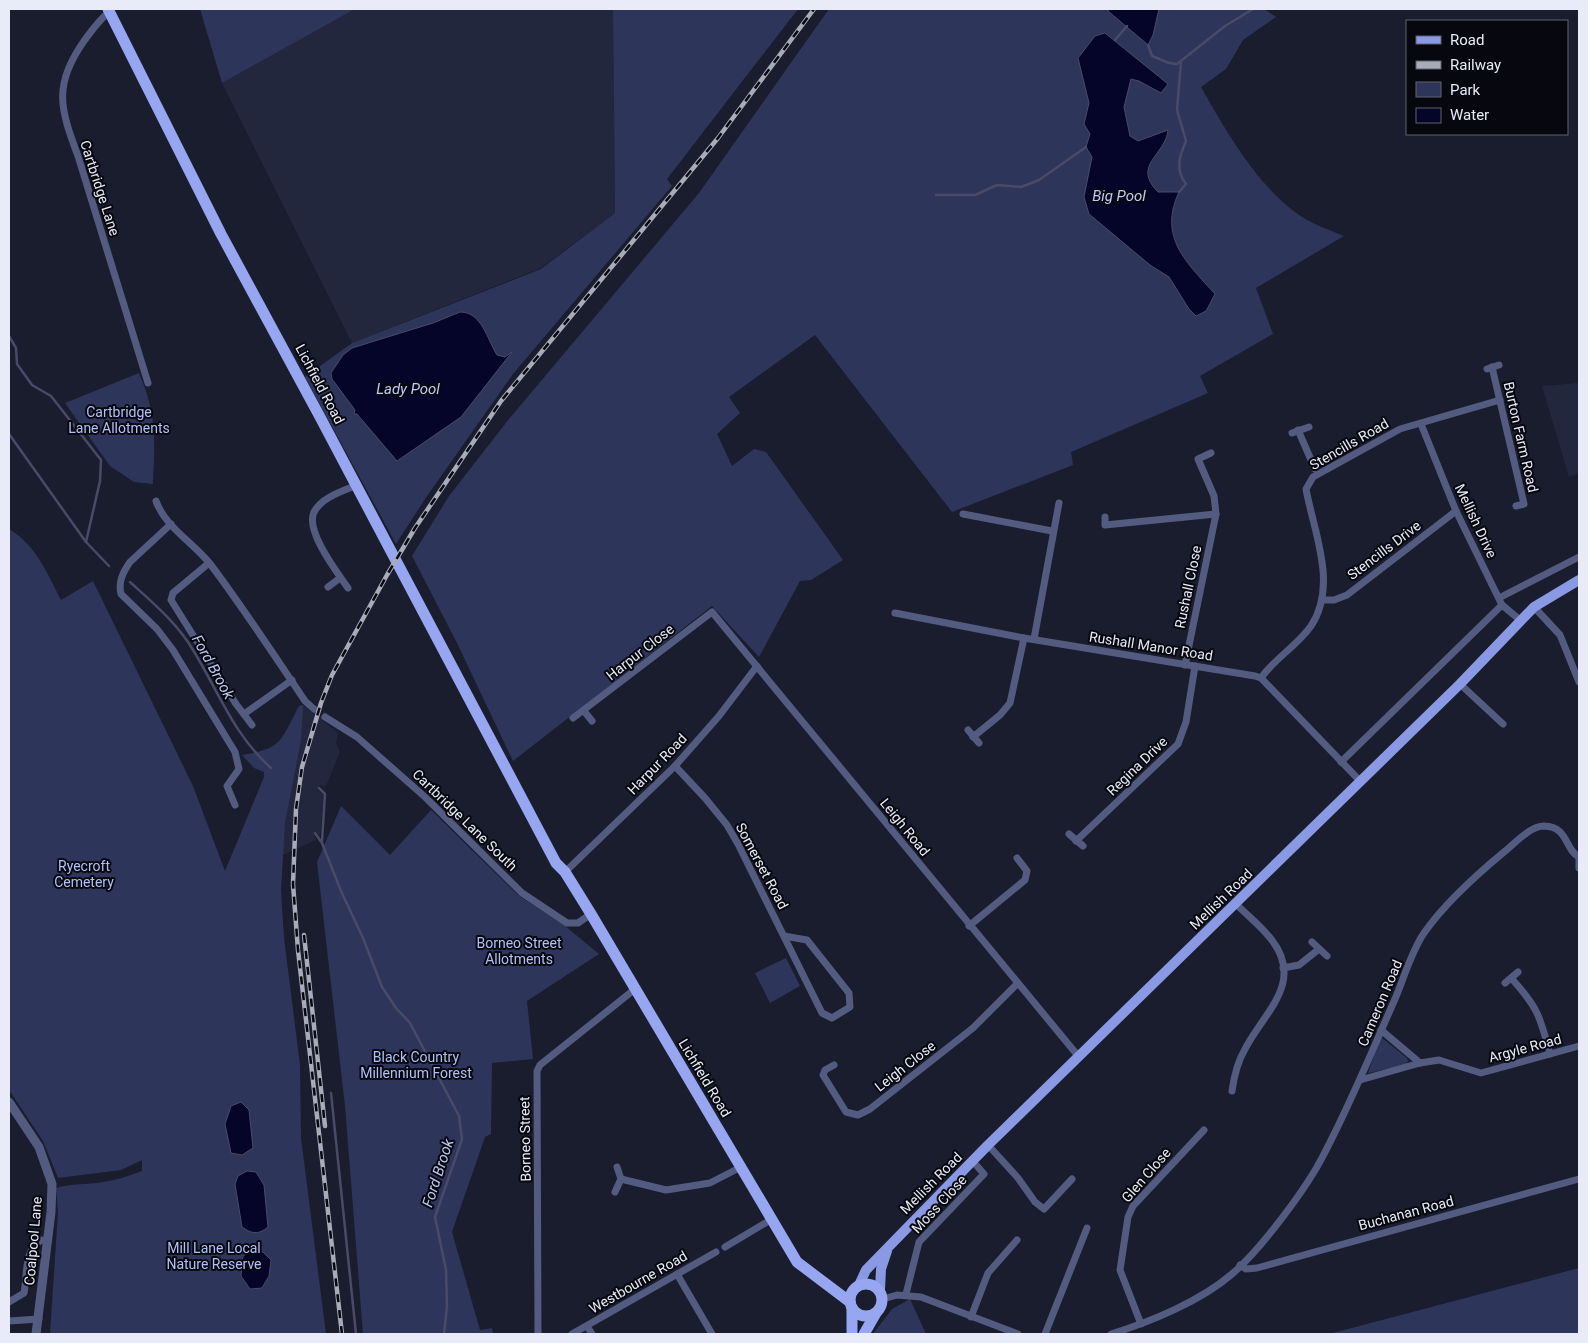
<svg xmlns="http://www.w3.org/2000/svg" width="1588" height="1343" viewBox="0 0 1588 1343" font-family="Roboto,sans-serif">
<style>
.built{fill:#22273d}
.green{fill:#2e355a}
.water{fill:#050529;stroke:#494a67}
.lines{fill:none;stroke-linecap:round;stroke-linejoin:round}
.stream{stroke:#494a67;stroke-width:2.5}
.minor-tunnel{stroke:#383c4c;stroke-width:7;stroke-dasharray:7 3.5;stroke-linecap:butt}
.minor{stroke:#535c80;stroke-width:7}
.tertiary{stroke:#535c80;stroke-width:9}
.primary{stroke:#8999e4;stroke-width:10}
.trunk{stroke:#96a6f0;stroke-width:11}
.rail-casing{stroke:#a8acb9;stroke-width:4.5}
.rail{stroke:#07080f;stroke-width:2.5;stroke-dasharray:8;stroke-linecap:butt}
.labels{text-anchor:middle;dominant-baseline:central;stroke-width:4;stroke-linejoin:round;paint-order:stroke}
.street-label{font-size:14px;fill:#e9ecf8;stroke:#07080f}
.park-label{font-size:14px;fill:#b2c0f8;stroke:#07080f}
.water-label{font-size:15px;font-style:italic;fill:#bfcaf5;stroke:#07080f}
</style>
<rect width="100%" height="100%" fill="#191d2e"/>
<!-- built -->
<g class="built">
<polygon points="355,9 613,9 615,213 541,268 352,343 222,83"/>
<polygon points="1579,383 1579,473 1569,477 1542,386"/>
<polygon points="303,705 338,733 336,743 340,752 326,786 320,785 317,790 324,795 320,836 316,832 314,834 316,840 281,856 299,706"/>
</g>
<!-- green -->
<g class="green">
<polygon points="200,9 355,9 222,83"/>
<polygon points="613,9 798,9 667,179 672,186 513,374 425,499 396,544 305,377 352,343 541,269 615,213"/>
<path d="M829,9H1264L1276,17L1243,40L1226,69L1201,87C1226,131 1257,186 1299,215C1312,224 1330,230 1344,236L1256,288L1273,334L1200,376L1208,393L1071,452L1073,465L952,512L815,335L729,397L740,413L717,434L732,466L754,449L766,452L843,560L811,580L800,581L759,657L712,606L513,761L457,643L412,556L449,496L509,419L699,193Z"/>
<path d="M139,373C157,415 155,439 153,484L134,482L110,466L65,403Z"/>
<path d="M9,529C36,545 47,573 61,600L93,581L193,786L225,871L264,777V772L254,768L242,755C284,748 280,741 299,706L303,705L301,741L285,823L281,890L284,938L300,1065L301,1138L326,1334H50L58,1212L56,1188C72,1183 87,1185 103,1182C116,1180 129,1176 142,1171V1160L121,1170L58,1178L43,1141L9,1090Z"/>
<polygon points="341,806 390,855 431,810 519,896 564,925 599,954 527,1001 533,1059 492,1063 491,1134 485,1137 452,1232 480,1330 492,1328 493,1334 363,1334 345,1106 317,862"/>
<polygon points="786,958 800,986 770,1003 755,973"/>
<polygon points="1382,1038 1407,1058 1408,1061 1405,1065 1368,1073 1379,1040"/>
<polygon points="1579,1268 1579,1334 1329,1334"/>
<polygon points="910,1299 926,1334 873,1334 892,1309"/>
</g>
<!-- water -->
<g class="water">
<polygon points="1109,9 1159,9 1153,35 1148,45 1108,11"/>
<path d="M1105,33L1168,84L1161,93L1139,81L1131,79L1124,107L1130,136L1138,141L1168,130C1166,155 1131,165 1158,192H1179C1158,237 1186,262 1215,294L1206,311L1196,316L1189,309L1169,277L1150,265L1089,214L1084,197L1092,157L1086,147L1090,134L1084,124L1089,103L1078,58L1095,36Z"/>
<path d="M460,312C482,312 487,339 497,355L505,357L512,352L461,417L397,461L357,414H354L355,410L332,379L331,373L343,355L352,348L433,323Z"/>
<polygon points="241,1102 249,1110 253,1148 242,1155 231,1153 225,1124 231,1106"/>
<path d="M247,1171L256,1172L264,1185L268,1227C258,1235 252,1234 242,1227L235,1184L238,1176Z"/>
<polygon points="250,1252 263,1252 271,1260 269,1276 262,1288 250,1289 241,1276 243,1256"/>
</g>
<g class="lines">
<!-- stream -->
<g class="stream">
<polyline points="1115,40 1127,26"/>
<polyline points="1148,45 1152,56 1169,63 1177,64 1225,26 1253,9"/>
<path d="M1179,192L1186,184C1175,170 1179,157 1186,141L1177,110L1181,62"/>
<polyline points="936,195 975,195 997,185 1021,187 1039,180 1086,147"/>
<polyline points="9,336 16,348 17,364 32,385 51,396 101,460 100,481 86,542"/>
<polyline points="9,434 86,542 109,566"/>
<path d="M130,582C153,603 177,623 193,650C219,692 233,734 271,768"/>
<polyline points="319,788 325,794 322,841"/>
<polyline points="315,833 322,843 341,891 363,938 382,987 396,1008 410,1023 459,1116 462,1139 435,1217 446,1270 447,1306 444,1334"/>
<polyline points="331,1093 356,1334"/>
</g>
<!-- minor-tunnel -->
<polyline class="minor-tunnel" points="314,709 325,717"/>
<!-- minor -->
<g class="minor">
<path d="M109,12C99,20 92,30 84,41C53,85 60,108 78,156L148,383"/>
<polyline points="1492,367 1524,504 1516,506"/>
<polyline points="1487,369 1499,365"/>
<polyline points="1421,424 1456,511 1502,605 1520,620"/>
<polyline points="1298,430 1315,469 1319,472"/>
<polyline points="1292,433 1309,427"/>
<path d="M156,501C165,527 194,543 211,565C244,609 274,655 305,701L314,709"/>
<polyline points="963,514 1052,531"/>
<polyline points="1105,517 1105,525 1216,514"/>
<path d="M171,524L130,562C123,572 118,582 121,594L157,629L173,650L235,752L239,769L227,786L235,805"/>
<polyline points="209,563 173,593 171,600 236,704 252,725"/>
<polyline points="328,587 340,578"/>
<path d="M348,588C337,572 305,531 314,512C322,497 343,491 357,485"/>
<polyline points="1499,598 1579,557"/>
<polyline points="1323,600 1334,600 1347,595 1456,511"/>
<polyline points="1534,607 1560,635 1579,682"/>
<polyline points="895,613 1024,638 1255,676 1261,678 1361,782"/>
<polyline points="1034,639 1059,503"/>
<polyline points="1185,665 1216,514 1214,496 1198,459 1211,453"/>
<path d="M1261,678C1275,658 1297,646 1311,626C1338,585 1314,533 1306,489L1313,477L1400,429L1500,400"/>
<polyline points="1460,684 1503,724"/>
<polyline points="584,711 592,721"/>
<polyline points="244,714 292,680"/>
<polyline points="325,717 357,737 425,797 522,893 567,923 578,923 591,914"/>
<polyline points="573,718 712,612 1079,1057"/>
<polyline points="968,730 979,743"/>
<polyline points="973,737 1000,715 1010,703 1024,638"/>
<polyline points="1341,762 1502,605"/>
<polyline points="675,766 705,798 727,825 738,844 822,1013 832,1018 850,1007 849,993 807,940 784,936"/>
<polyline points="1069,834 1083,846"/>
<polyline points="1076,841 1178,744 1186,722 1195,666"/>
<polyline points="1579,858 1579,868"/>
<polyline points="565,872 675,766 719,716 757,666"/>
<polyline points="969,926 1025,880 1027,871 1017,858"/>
<polyline points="1312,942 1327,956"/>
<polyline points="1283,968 1299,965 1319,949"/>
<path d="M1512,979C1538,1008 1540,1016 1550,1054"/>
<polyline points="1505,983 1518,972"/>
<polyline points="1381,1030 1420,1063"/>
<polyline points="834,1065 825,1070 823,1075 846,1112 858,1115 870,1109 973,1028 1017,984"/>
<polyline points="1360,1080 1420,1063 1439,1060 1481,1073 1579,1046"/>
<path d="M1232,1091C1234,1077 1237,1063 1244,1051C1262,1014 1306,983 1271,939C1261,926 1247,915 1236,904"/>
<polyline points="988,1145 1018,1178 1035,1202 1044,1209 1072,1179"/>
<polyline points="621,1179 666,1190 710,1183 741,1167"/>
<polyline points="615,1192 621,1179 617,1167"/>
<polyline points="725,1247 772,1219"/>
<polyline points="1240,1265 1246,1269 1257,1268 1579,1179"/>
<polyline points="677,1274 712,1334"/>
<polyline points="906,1294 919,1242 984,1174 977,1166"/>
<polyline points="883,1299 897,1295 921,1297 1018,1334"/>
<path d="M9,1302L24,1293C28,1274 23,1252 41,1240L48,1241"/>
<polyline points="971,1317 988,1273 1017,1240"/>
<polyline points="9,1321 39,1319"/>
<polyline points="1141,1324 1120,1270 1128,1217 1133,1206 1204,1130"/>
<polyline points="587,1326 592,1334"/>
<polyline points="538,1334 537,1071 540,1065 635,989"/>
<polyline points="572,1334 716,1252"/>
<polyline points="1045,1334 1087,1228"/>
<path d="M1111,1334C1150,1322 1201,1301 1232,1274C1261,1249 1307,1188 1324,1154C1351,1103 1372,1051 1395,999C1404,978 1411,952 1424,933C1445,903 1475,876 1504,852C1514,844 1530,826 1544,826C1569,827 1564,849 1579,857"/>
</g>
<!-- tertiary -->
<polyline class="tertiary" points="9,1102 39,1147 52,1184 51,1212 36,1334"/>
<!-- primary -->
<g class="primary">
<polyline points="859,1285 866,1270 988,1145 1460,684 1534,607 1579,580"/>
<polyline points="880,1290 881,1269 887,1251"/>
</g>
<!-- trunk -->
<g class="trunk">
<polyline points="108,9 221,234 320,417 556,863 565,872 591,914 797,1262 850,1302"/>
<circle cx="866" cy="1300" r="16"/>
<polyline points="852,1308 852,1334"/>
<polyline points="864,1334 876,1313"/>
</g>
<!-- rail casing -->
<g class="rail-casing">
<g id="rail">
<polyline points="304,935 325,1126"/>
<polyline points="342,1334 298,950 293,884 296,809 302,767 321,703 332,675 387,575 415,528 501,401 718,138 814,9"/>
</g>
</g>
<!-- rail -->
<use href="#rail" class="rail"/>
</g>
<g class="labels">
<!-- street labels -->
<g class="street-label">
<text transform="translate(100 188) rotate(72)">Cartbridge Lane</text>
<text transform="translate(320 384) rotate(62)">Lichfield Road</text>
<text transform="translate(1521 437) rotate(77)">Burton Farm Road</text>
<text transform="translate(1349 444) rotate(-30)">Stencills Road</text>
<text transform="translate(1476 521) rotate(65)">Mellish Drive</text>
<text transform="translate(1384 550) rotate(-37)">Stencills Drive</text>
<text transform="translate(1188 587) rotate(-78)">Rushall Close</text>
<text transform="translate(1151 646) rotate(9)">Rushall Manor Road</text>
<text transform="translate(640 652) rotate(-38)">Harpur Close</text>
<text transform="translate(657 764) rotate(-46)">Harpur Road</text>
<text transform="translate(1137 766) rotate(-44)">Regina Drive</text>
<text transform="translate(465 820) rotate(44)">Cartbridge Lane South</text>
<text transform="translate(905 827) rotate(51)">Leigh Road</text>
<text transform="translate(762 866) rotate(62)">Somerset Road</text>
<text transform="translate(1221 899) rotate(-44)">Mellish Road</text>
<text transform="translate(1380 1003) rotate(-67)">Cameron Road</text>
<text transform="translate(1525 1048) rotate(-15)">Argyle Road</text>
<text transform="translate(905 1066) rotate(-38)">Leigh Close</text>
<text transform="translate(705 1078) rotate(59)">Lichfield Road</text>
<text transform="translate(525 1139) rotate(-91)">Borneo Street</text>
<text transform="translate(1146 1175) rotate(-49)">Glen Close</text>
<text transform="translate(931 1183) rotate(-45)">Mellish Road</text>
<text transform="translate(939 1204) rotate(-47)">Moss Close</text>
<text transform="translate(1406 1213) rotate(-15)">Buchanan Road</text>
<text transform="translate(33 1241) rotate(-85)">Coalpool Lane</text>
<text transform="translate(638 1282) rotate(-30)">Westbourne Road</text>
</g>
<!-- park labels -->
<g class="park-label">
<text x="119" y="412">Cartbridge<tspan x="119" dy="16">Lane Allotments</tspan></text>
<text x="84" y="866">Ryecroft<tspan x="84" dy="16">Cemetery</tspan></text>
<text x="519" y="943">Borneo Street<tspan x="519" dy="16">Allotments</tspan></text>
<text x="416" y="1057">Black Country<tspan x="416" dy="16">Millennium Forest</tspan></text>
<text x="214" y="1248">Mill Lane Local<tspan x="214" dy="16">Nature Reserve</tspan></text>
</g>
<!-- water labels -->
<g class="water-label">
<text x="1119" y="196">Big Pool</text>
<text x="408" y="389">Lady Pool</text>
<text transform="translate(213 667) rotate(61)">Ford Brook</text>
<text transform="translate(438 1173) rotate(-72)">Ford Brook</text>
</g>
</g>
<!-- border -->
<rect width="1588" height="1343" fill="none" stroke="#e9ecf8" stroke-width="20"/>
<!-- legend -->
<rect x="1406" y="20" width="162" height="115" fill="#07080f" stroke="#61636c"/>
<rect x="1416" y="36" width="25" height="8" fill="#8999e4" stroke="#61636c"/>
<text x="1450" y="45" font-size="15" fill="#e9ecf8">Road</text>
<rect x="1416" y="61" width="25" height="8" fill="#a8acb9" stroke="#61636c"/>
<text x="1450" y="70" font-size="15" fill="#e9ecf8">Railway</text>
<rect x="1416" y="82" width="25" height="15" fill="#2e355a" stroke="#61636c"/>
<text x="1450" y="95" font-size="15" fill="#e9ecf8">Park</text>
<rect x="1416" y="108" width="25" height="15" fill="#050529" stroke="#61636c"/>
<text x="1450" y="120" font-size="15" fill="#e9ecf8">Water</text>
</svg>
